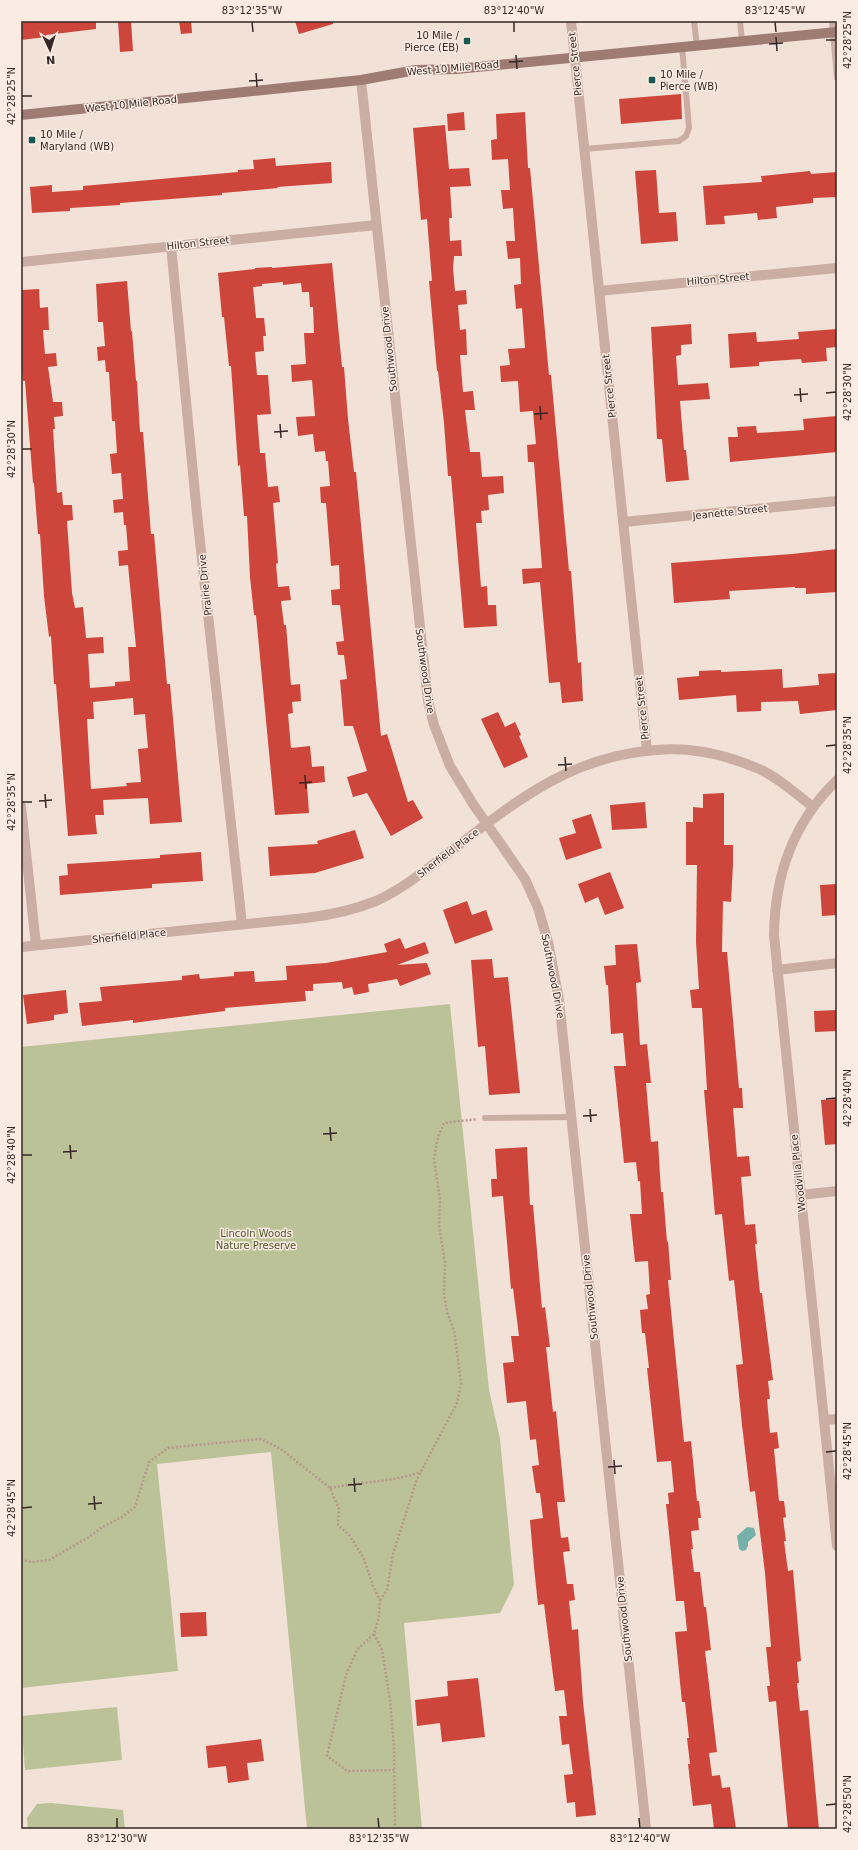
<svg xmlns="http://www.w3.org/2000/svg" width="858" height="1850" viewBox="0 0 858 1850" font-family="'DejaVu Sans',sans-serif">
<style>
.green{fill:#bbc297}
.water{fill:#75b1a9}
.building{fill:#cd453b;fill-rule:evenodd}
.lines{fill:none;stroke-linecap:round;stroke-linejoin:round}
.path{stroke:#b6988d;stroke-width:2.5;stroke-dasharray:2 2;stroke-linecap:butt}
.lane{stroke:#cbaea3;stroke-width:6}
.street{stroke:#cbaea3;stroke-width:10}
.secondary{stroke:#9e7c74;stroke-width:10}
.ticks{fill:none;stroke:#352725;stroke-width:1.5}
.poi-dot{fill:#195852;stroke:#faece3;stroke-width:1.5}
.labels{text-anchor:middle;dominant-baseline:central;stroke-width:3;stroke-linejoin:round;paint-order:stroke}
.poi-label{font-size:10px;fill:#352725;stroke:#faece3;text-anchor:start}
.street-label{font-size:10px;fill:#352725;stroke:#faece3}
.park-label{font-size:10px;fill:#4c5428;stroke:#faece3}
.neatline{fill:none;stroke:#352725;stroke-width:1.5}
.ticks-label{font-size:10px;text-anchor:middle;fill:#352725}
</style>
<rect width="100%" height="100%" fill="#f2e1d7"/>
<!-- green -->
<g class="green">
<polygon points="450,1004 489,1390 500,1439 514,1585 500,1613 404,1623 422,1829 307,1829 271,1452 157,1464 178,1671 21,1688 21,1047"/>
<polygon points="117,1707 122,1760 25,1770 21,1716"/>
<polygon points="51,1803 123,1810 125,1829 28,1829 27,1818 37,1804"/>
</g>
<!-- water -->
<polygon class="water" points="747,1527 754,1528 756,1535 748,1542 748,1546 746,1550 742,1551 739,1549 737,1536"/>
<!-- building -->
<g class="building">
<polygon points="21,21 96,21 96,29 46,35 46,37 21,40"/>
<polygon points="118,21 131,21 133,51 120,52"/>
<polygon points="179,21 191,21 192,33 181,34"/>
<polygon points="295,21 333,21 333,24 299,34"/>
<polygon points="681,94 682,119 621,124 619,99"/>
<polygon points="464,112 465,130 448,131 447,114"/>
<polygon points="525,112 528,168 530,168 549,375 551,375 569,571 571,571 578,663 581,662 583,701 562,703 560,682 549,683 540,582 523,584 522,569 542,568 534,462 528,462 527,445 536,444 533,411 520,412 518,381 501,382 500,366 510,365 508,349 525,348 522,308 516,309 514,285 521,284 520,258 508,259 506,241 515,241 513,208 503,209 501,190 510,190 508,159 492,160 491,140 497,139 496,114"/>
<polygon points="445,125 449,169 469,168 471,186 450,187 452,218 449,218 450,241 461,240 462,256 454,256 453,268 455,291 466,290 467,304 458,305 460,330 466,329 467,355 460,355 463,392 473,391 475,410 465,410 470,452 480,452 482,477 503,476 504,493 488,495 489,510 481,511 482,523 476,523 481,587 487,586 488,605 496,605 497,626 464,628 451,476 448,476 444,423 438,371 437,371 429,281 432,281 427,219 421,220 413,128"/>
<polygon points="275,158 276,166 331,162 332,183 277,187 278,188 222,193 222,195 120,203 120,205 70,208 70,211 32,213 30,187 52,185 52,192 83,190 83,186 238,172 238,170 254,169 253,160"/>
<polygon points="656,170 659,213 676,212 678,241 641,244 635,171"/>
<polygon points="810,171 811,174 837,172 837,197 813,198 813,203 776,207 777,218 758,220 757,213 724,216 725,224 706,225 703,186 762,182 761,176"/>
<polygon points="332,263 342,367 344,367 348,419 354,472 356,472 381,736 387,734 408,802 413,800 423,818 391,836 367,793 353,797 347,777 367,771 353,726 344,726 340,680 347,679 344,655 338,655 336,642 344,641 340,605 332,605 331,590 340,589 339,565 331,566 326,503 321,503 320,487 330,486 328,461 326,461 325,451 315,452 313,434 298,436 296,417 315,416 312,380 292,382 291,365 306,364 304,333 314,333 313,307 310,307 309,292 302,292 301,283 283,285 283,282 262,284 262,286 253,287 256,318 264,318 266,336 263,336 264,351 255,352 257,375 268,375 271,414 257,415 260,453 265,453 268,487 278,486 280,502 273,503 278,563 276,564 278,587 289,586 291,600 281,601 284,625 286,625 291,685 300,684 301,701 292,702 293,713 288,714 291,748 310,746 312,767 324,766 325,782 307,784 309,813 275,815 256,615 254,615 250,577 247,516 244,516 240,465 238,466 231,366 229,366 224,317 222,317 218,273 255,269 255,268 272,267 272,268"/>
<path d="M127,281L131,331H132L136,381H137L140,432H143L151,534H154L167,684H170L182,822L150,824L148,798L103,800L104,815H95L97,834L68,836L56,684H54L51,636L49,637L44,596L40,534H38L34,483H33L25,381H23L21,361V290L39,289L40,308L48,307L49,330H43L45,354L56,353L57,366L48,367L53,402H62L63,416L54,417L55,429H53L57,493L62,492L63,505H72L73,520L67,521L72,593L75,608L83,607L86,638L103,637L104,653L88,654L90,688L115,686V682L130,681L128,647H136L128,565L119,566L118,551L128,550L126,525H124L123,512L114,513L113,500L123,499L121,473L112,474L110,454L117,453L115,421H112L109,372H106L105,360L98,361L97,347L105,346L103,322H98L96,284ZM133,698L134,715L145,714L146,725L148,748L138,749L141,782L126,783L127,786L91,789L87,719H94L93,702Z"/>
<polygon points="691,324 692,344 681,345 681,355 676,356 678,385 708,383 710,399 680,401 684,450 686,450 689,480 666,482 662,439 657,439 651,327"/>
<polygon points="837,329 837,347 826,348 827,361 802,363 801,359 759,362 759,366 730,368 728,334 756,332 757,342 799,339 798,332"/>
<polygon points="837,416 837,452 730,462 728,437 738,437 737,427 756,426 757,433 804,430 803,419"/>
<polygon points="837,549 837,592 806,594 806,588 795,588 795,587 729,591 730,599 674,603 671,563 792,554"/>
<polygon points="782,669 783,688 819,685 818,674 837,673 837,710 800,714 798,701 761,702 761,711 737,712 736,695 679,700 677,678 699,676 699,671 721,670 721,672"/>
<polygon points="498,712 505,727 515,722 521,735 519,736 528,757 504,768 481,719"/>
<polygon points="724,793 724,845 733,845 733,864 731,902 723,901 722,952 727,952 739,1088 742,1088 743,1108 733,1108 737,1157 749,1156 751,1176 741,1177 745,1225 755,1224 757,1244 755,1244 760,1293 762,1293 773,1380 768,1381 770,1399 767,1399 770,1433 777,1432 779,1448 774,1449 779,1501 784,1501 786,1517 783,1518 786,1541 784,1541 788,1571 793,1570 801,1661 797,1662 799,1683 797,1683 800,1711 808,1710 819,1829 788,1829 776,1701 769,1702 767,1686 770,1686 766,1647 771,1647 765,1573 755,1491 750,1492 742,1425 736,1365 743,1364 734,1280 729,1281 722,1214 715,1215 704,1090 707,1090 702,1008 692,1008 690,990 699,989 696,942 697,865 686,865 686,822 693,822 693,807 703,808 703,794"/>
<polygon points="645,802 647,828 612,830 610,805"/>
<polygon points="591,814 602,848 566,860 559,838 576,833 572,820"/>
<polygon points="355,830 364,858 315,873 270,876 268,847 318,844 317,841"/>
<polygon points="201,852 203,881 152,884 152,888 60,895 59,876 68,875 67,864 160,858 160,855"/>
<polygon points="610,872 624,908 605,915 598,897 585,903 578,884"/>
<polygon points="837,884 837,915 822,916 820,885"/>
<polygon points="467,901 472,915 486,910 493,930 455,944 443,910"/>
<polygon points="400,938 405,949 425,942 429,953 397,965 427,963 431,974 400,986 397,979 368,984 369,992 354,995 352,987 343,989 342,982 313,984 313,991 305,991 306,1001 225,1008 225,1011 133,1023 133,1020 82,1026 79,1003 102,1001 100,987 182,980 182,976 199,974 200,979 234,976 234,972 254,971 255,982 287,980 286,966 326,963 387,952 384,944"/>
<polygon points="637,944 641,982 636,983 640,1045 647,1044 651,1083 646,1083 651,1142 658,1141 661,1192 663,1192 667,1242 668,1241 671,1280 668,1280 684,1442 691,1441 697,1501 699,1501 701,1518 698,1518 699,1530 691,1531 693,1549 691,1549 694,1572 700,1572 704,1607 706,1607 711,1650 705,1651 717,1752 709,1753 712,1776 720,1775 722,1788 730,1787 736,1829 714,1829 711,1804 693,1806 688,1764 690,1764 687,1738 689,1738 685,1702 682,1702 675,1632 687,1631 684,1601 676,1601 666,1504 669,1504 668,1493 674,1492 671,1461 657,1462 647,1368 649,1368 645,1333 642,1333 640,1310 648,1309 646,1295 650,1294 648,1261 635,1262 630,1214 642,1214 640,1181 638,1181 636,1162 624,1163 614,1066 626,1066 623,1033 611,1034 608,985 606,985 604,966 616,965 615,945"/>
<polygon points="492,959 494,978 508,977 520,1093 489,1095 485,1046 478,1047 471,960"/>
<polygon points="66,990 68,1013 54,1015 54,1020 27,1024 23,995"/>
<polygon points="837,1010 837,1031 815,1032 814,1011"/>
<polygon points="837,1099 837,1144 825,1145 821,1100"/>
<polygon points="527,1147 530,1205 533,1205 542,1308 545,1307 550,1347 546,1347 553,1412 556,1411 560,1451 565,1502 557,1502 561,1538 568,1537 570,1551 563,1552 567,1584 573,1584 575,1600 569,1601 572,1630 578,1629 583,1702 596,1815 576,1817 575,1802 567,1803 564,1775 573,1774 569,1744 562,1745 559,1716 567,1716 564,1690 555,1691 544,1604 538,1605 534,1567 530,1520 543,1518 540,1493 536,1493 532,1466 539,1465 536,1439 530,1440 526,1401 507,1403 503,1363 514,1362 511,1336 519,1336 513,1288 511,1289 503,1196 492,1197 491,1179 497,1179 495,1149"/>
<polygon points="206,1612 207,1636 181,1637 180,1613"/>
<polygon points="478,1678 485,1737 442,1742 440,1723 417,1726 415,1700 448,1696 447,1681"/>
<polygon points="261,1739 264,1761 247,1763 249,1780 228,1783 226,1766 208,1768 206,1746"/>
</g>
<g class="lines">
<!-- path -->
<g class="path">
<path d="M330,1488C360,1482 391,1482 421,1472"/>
<polyline points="21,1560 32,1562 49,1560 89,1537 101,1528 122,1517 135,1507 149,1462 168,1448 196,1445 261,1439 281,1449 330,1488 339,1509 338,1525 350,1536 364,1559 373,1586 380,1600 379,1616 374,1634 357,1650 346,1675 327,1756 347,1771 394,1770"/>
<polyline points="380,1600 387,1590 393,1554 417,1479 457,1403 461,1383 454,1330 447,1312 444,1294 445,1263 439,1224 440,1199 434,1159 438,1137 444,1123 477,1119"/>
<polyline points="374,1634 382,1650 390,1700 394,1747 395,1829"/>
</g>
<!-- lane -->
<g class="lane">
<polyline points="694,21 697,46"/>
<polyline points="740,21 742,41"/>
<polyline points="832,21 837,78"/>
<polyline points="584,149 679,141 686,136 689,128 682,46"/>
<polyline points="485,1118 571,1117"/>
</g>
<!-- street -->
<g class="street">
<polyline points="571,21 647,751"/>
<polyline points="361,80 428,701 434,725 450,766 473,804 525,879 538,908 548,942 559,1000 646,1829"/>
<polyline points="171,246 197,514 242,924"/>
<polyline points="21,262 376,225"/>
<polyline points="599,291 837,268"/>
<polyline points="623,522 837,501"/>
<path d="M837,780C793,823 775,874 774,935L837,1546"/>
<polyline points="21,806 36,945"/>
<path d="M21,947L306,918C330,915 354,910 376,901C404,888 427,869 451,851C516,801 571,756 656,750C690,747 727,755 759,769C779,778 796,794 813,807"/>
<polyline points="777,970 837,963"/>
<polyline points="801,1195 837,1191"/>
<polyline points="824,1420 837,1419"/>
</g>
<!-- secondary -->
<polyline class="secondary" points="21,115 361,80 416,70 457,69 837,32"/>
</g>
<!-- ticks -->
<path class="ticks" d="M252,22L253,32M514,22V32M775,22L776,32M776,37L777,51M826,40H836M769,44L783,43M516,55L517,69M509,62L523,61M256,73L257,87M249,81L263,80M22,96H32M800,388L801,402M826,393L836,392M794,395L808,394M540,406L541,420M534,414L548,413M280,424L281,438M274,432L288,431M22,449H32M826,746L836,745M565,757L566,771M558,765L572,764M305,775L306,789M299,783L312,782M45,794L46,808M39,801L52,800M22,802H32M826,1099L836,1098M590,1109L591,1122M583,1116L597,1115M330,1127L331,1141M323,1134L337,1133M70,1145L71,1159M63,1152L77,1151M22,1155H32M826,1452L836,1451M614,1460L615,1474M608,1467L622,1466M354,1478L355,1492M348,1485L362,1484M94,1496L95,1510M88,1504L102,1503M22,1508L32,1507M826,1805L836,1804M117,1818V1828M378,1818L379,1828M639,1818L640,1828"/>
<!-- markers -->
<g class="poi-dot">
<rect x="463" y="37" width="8" height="8" rx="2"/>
<rect x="648" y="76" width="8" height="8" rx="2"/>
<rect x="28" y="136" width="8" height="8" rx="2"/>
</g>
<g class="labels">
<!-- poi labels -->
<g class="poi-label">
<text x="459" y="35" text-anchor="end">10 Mile /<tspan x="459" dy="12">Pierce (EB)</tspan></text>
<text x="660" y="74">10 Mile /<tspan x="660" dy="12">Pierce (WB)</tspan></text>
<text x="40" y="134">10 Mile /<tspan x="40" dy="12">Maryland (WB)</tspan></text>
</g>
<!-- street labels -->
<g class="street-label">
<text transform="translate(575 64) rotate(-96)">Pierce Street</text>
<text transform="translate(453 68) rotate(-5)">West 10 Mile Road</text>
<text transform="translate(131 104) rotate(-6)">West 10 Mile Road</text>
<text transform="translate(198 243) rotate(-6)">Hilton Street</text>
<text transform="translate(718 279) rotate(-5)">Hilton Street</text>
<text transform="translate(389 349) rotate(-96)">Southwood Drive</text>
<text transform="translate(609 386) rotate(-96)">Pierce Street</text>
<text transform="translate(730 512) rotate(-6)">Jeanette Street</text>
<text transform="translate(205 585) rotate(-96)">Prairie Drive</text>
<text transform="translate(425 671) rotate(82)">Southwood Drive</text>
<text transform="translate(642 708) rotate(-96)">Pierce Street</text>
<text transform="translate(448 853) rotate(-37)">Sherfield Place</text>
<text transform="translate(129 936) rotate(-6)">Sherfield Place</text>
<text transform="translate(553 976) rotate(79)">Southwood Drive</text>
<text transform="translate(798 1173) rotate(-96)">Woodvilla Place</text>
<text transform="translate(590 1297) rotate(-96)">Southwood Drive</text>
<text transform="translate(624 1619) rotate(-96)">Southwood Drive</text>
</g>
<!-- park labels -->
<g class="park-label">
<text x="256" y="1233">Lincoln Woods<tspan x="256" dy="12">Nature Preserve</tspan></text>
</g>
</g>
<!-- border -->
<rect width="858" height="1850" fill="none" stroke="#faece3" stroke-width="44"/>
<!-- north arrow -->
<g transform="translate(50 50) rotate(176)" stroke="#faece3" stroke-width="3" paint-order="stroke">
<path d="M0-3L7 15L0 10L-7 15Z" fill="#352725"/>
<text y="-6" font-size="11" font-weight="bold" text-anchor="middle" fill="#352725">N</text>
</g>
<rect x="22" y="22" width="814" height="1806" class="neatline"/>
<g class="ticks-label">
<text x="252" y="14">83°12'35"W</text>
<text x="514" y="14">83°12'40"W</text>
<text x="775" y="14">83°12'45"W</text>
<text transform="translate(847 40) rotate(-90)" y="4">42°28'25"N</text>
<text transform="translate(11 96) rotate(-90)" y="4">42°28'25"N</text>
<text transform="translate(847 392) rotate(-90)" y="4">42°28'30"N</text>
<text transform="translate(11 449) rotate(-90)" y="4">42°28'30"N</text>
<text transform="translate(847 745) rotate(-90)" y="4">42°28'35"N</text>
<text transform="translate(11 802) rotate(-90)" y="4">42°28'35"N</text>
<text transform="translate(847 1098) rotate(-90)" y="4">42°28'40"N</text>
<text transform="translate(11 1155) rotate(-90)" y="4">42°28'40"N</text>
<text transform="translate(847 1451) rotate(-90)" y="4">42°28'45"N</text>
<text transform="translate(11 1508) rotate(-90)" y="4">42°28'45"N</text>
<text transform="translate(847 1804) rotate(-90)" y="4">42°28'50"N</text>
<text x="117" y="1842">83°12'30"W</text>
<text x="379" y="1842">83°12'35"W</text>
<text x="640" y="1842">83°12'40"W</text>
</g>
</svg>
